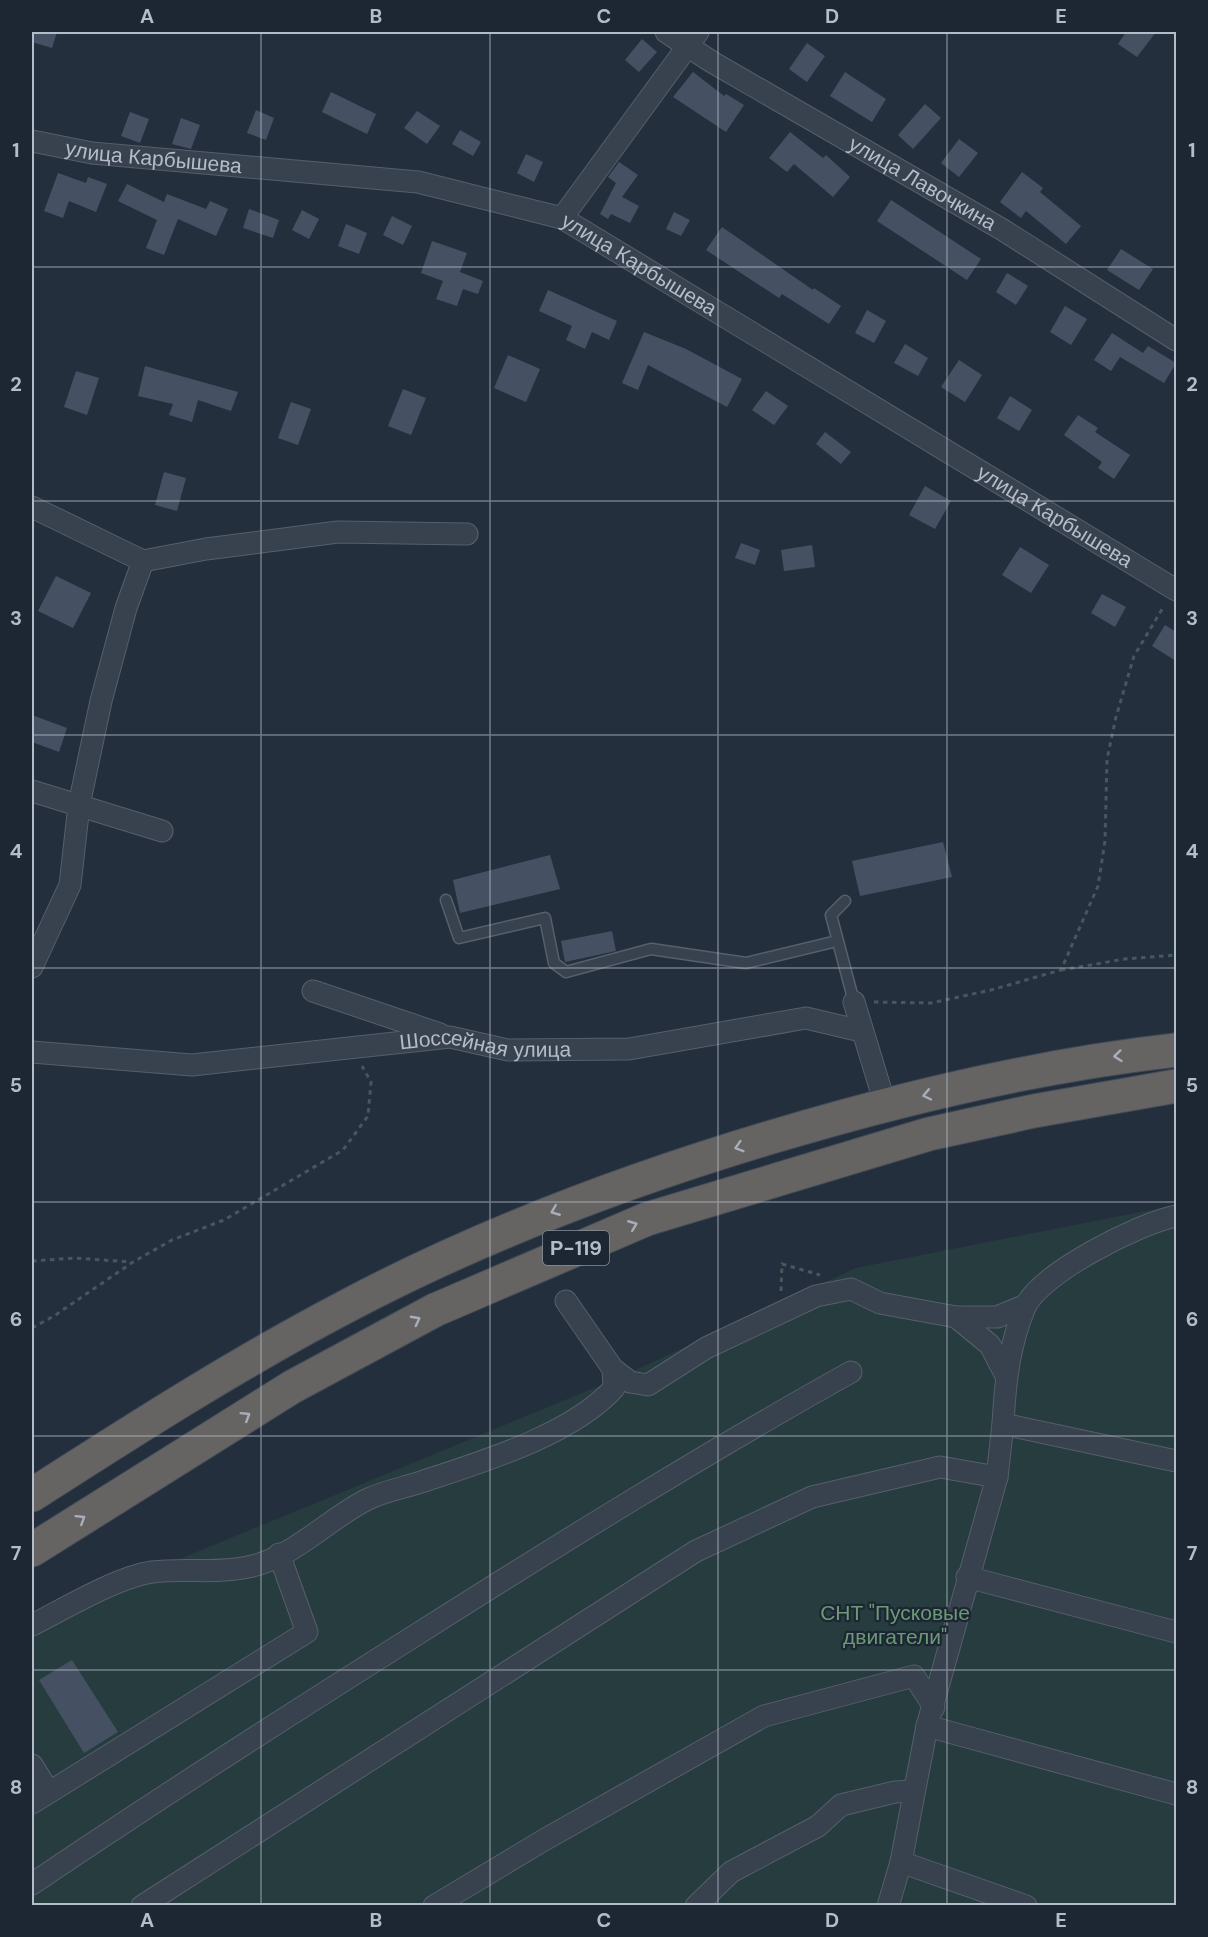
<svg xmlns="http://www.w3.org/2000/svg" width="1208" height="1937" viewBox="0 0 1208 1937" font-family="'DM Sans',sans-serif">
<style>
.green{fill:#263c3f}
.building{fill:#455162}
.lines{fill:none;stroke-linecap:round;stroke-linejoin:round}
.service-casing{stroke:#565f6c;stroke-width:13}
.minor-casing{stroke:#565f6c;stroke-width:23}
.trunk-casing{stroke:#434c59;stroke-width:35}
.path{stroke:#44595c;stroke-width:3;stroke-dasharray:4.5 4.5;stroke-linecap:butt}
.service{stroke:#38414e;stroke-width:10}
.minor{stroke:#38414e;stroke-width:21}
.trunk{stroke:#656462;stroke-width:33}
.oneway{stroke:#a8afba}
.grid{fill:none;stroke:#b4bcc9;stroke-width:1.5;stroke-opacity:0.55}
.labels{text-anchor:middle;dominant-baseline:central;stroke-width:4.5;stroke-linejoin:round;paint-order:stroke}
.shield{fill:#1d2633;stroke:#878f9c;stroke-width:1.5}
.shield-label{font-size:20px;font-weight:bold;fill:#b4bcc9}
.street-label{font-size:21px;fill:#b4bcc9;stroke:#1d2633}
.park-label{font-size:21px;fill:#6b9a76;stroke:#1d2633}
.neatline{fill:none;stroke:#b4bcc9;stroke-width:2}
.grid-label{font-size:20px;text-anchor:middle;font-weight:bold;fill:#b4bcc9}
</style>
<rect width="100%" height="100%" fill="#242f3e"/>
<!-- green -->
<polygon class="green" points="1176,1205 1176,1905 32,1906 32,1620 616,1379 856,1268"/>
<!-- building -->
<g class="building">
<polygon points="32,32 57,32 52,48 32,42"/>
<polygon points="1126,32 1156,32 1137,57 1118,44"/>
<polygon points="642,39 657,52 639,72 625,60"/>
<polygon points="807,43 825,56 807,82 789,69"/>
<polygon points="693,72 724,96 726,94 744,105 726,132 673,97"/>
<polygon points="845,72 886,99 872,122 830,96"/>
<polygon points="331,92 376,114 367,134 322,112"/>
<polygon points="925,104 941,118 913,149 898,135"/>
<polygon points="256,110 274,118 266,140 247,133"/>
<polygon points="417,111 440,126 427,144 404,128"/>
<polygon points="130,112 149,119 140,143 121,136"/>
<polygon points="181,118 200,125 191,149 172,144"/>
<polygon points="460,130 481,142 473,156 452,144"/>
<polygon points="790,132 823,158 826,155 850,177 833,197 794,164 787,172 769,158"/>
<polygon points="959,139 978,153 959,177 941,163"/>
<polygon points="526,154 543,162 534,182 517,173"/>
<polygon points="619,162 638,175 622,197 639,206 630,223 611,214 608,219 600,214 616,183 608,177"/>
<polygon points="1022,172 1043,188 1040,192 1081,226 1066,244 1026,211 1021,218 1000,202"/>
<polygon points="58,173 86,183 88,177 107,184 96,212 69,201 63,218 44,211"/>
<polygon points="127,184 164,202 167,194 206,209 210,201 228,209 216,236 178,219 164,255 146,248 157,220 118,201"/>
<polygon points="891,200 981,259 967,280 877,221"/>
<polygon points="249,209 279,220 273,238 243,228"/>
<polygon points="302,210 319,219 309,239 292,230"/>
<polygon points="674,212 690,220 681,236 666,229"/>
<polygon points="392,216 412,226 403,245 383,235"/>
<polygon points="346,224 367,233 359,254 338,246"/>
<polygon points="722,227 813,290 814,288 841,306 829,324 782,294 779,298 706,250"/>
<polygon points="432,241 467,253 460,272 483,281 478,294 463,289 457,306 436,299 443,281 421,273"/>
<polygon points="1121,249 1153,269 1139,290 1107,270"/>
<polygon points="1007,273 1028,286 1016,305 996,292"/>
<polygon points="548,290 617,321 609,340 592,332 585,349 566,340 572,326 539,311"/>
<polygon points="1065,306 1087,319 1071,345 1050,332"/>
<polygon points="867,310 886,321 874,343 855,333"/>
<polygon points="644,332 686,349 742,379 727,407 648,365 638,390 622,383"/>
<polygon points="1112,333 1143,353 1148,346 1176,363 1164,383 1120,357 1111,371 1094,360"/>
<polygon points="905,344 928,358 918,376 894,363"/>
<polygon points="508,355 540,369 526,402 494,388"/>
<polygon points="959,360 982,375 965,402 941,387"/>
<polygon points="145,366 238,392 231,411 198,400 192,422 169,415 173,404 138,396"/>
<polygon points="76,371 99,378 87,415 64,407"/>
<polygon points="403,389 426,398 411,435 388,426"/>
<polygon points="766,391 788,406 774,425 752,410"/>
<polygon points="1010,396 1032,410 1019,431 997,418"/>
<polygon points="291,402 311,409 298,445 278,438"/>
<polygon points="1078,415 1098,428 1095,432 1130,455 1114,479 1098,468 1102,462 1064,435"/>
<polygon points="825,432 851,452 841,464 816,444"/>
<polygon points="164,472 186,478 177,511 155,505"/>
<polygon points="925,486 951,501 935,529 909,515"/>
<polygon points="741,543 760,550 755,565 735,558"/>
<polygon points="812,545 815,567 784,571 781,550"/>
<polygon points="1020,547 1049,565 1031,593 1002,575"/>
<polygon points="56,576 91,593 73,628 38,611"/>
<polygon points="1102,594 1126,607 1115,627 1091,613"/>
<polygon points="1165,625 1176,632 1176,661 1152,646"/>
<polygon points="32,715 67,728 59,752 32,742"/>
<polygon points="943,842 952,877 860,896 852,861"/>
<polygon points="550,855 560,889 460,913 453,880"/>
<polygon points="612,931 616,951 565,962 561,941"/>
<polygon points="72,1660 118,1732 84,1753 39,1680"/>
</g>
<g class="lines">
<!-- service casing -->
<g class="service-casing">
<g id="service">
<polyline points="446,900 459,938 545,918 554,963 566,972 651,949 746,963 837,941"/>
<polyline points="845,901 831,915 854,1002"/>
</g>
</g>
<!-- minor casing -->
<g class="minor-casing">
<g id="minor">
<path id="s1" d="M666,32L712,62L1003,230L1176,340"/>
<path id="s2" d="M32,141L92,153L418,182L562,218L1176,590"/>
<polyline points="562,218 698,32"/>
<polyline points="32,507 143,561 126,608 101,701 79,805 70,885 32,967"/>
<polyline points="143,561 206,549 338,532 467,534"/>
<polyline points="32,791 162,831"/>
<polyline points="313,991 440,1034"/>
<polyline points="854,1002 885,1104"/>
<path id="s3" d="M32,1052L192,1065L450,1037L508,1050L629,1049L806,1018L861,1031"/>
<path d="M1176,1216C1140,1223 1040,1273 1025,1307C1009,1345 1005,1384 1003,1424L1176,1461"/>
<polyline points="566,1301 613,1369 630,1382 648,1385 706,1348 816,1296 851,1289 880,1303 956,1317 997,1317 1026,1305"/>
<polyline points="956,1317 990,1345 1005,1374"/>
<polyline points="967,1577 1176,1632"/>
<path d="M32,1625C64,1609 117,1577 152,1572C184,1568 216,1574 248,1567C293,1558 327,1520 366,1500C382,1492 402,1488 418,1483C478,1463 571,1436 614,1388L613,1369"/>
<polyline points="927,1726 1176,1794"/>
<polyline points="32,1765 49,1792"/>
<polyline points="32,1803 307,1632 279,1554"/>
<polyline points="901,1862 1026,1906"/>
<path d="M32,1884C159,1798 289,1715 419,1633C561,1543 704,1454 851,1372"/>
<polyline points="142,1906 696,1551 812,1497 940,1467 997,1477"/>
<polyline points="434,1906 544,1840 764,1716 914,1676 934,1707"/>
<polyline points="696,1906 731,1872 818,1826 841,1805 895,1792 913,1791"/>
<polyline points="888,1906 901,1862 927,1726 997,1477 1003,1424"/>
</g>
</g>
<!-- trunk casing -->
<g class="trunk-casing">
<g id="trunk">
<path d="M32,1495C135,1429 238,1363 347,1306C483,1234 627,1180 775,1136C906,1097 1040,1065 1176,1050"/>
<polyline points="32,1550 292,1387 435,1310 647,1219 929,1134 1034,1111 1176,1086"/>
</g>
</g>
<!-- path -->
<g class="path">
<polyline points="1061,970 1125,959 1176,955"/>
<polyline points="874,1002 931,1003 991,990 1061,970 1098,886 1105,841 1107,759 1116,717 1134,656 1164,606"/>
<polyline points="32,1261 75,1258 131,1262"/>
<polyline points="781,1291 782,1264 820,1275"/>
<polyline points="32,1328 54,1316 133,1262 172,1240 224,1220 343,1150 368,1116 371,1082 362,1066"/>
</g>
<!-- service -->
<use href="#service" class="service"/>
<!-- minor -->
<use href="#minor" class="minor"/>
<!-- trunk -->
<use href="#trunk" class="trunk"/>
</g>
<!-- one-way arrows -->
<defs><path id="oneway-chevron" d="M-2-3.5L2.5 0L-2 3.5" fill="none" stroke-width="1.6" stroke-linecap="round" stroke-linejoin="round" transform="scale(1.5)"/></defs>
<g class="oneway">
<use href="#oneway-chevron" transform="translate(1118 1056) rotate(174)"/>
<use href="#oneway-chevron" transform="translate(927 1095) rotate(168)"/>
<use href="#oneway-chevron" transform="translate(739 1147) rotate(163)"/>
<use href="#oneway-chevron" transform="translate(555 1211) rotate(158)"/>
<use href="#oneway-chevron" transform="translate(633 1225) rotate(-22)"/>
<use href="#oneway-chevron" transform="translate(416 1320) rotate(-28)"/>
<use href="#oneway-chevron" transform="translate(246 1416) rotate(-32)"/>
<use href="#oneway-chevron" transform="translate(81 1519) rotate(-32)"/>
</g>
<!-- grid -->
<path class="grid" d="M261,32V1906M490,32V1906M718,32V1906M947,32V1906M32,267H1176M32,501H1176M32,735H1176M32,968H1176M32,1202H1176M32,1436H1176M32,1670H1176"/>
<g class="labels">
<!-- shield labels -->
<rect class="shield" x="543" y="1231" width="66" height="34" rx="4.5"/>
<g class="shield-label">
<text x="576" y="1248">Р-119</text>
</g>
<!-- street labels -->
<g class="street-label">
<text stroke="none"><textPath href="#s2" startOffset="123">улица Карбышева</textPath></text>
<text stroke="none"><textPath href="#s1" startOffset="298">улица Лавочкина</textPath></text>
<text stroke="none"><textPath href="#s2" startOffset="627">улица Карбышева</textPath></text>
<text stroke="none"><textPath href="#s2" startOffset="1113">улица Карбышева</textPath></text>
<text stroke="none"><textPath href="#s3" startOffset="456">Шоссейная улица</textPath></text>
</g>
<!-- park labels -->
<g class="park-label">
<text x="895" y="1613">СНТ "Пусковые<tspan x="895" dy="24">двигатели"</tspan></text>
</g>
</g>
<!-- border -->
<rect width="1208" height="1937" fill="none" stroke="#1d2633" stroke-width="66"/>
<rect x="33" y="33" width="1142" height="1871" class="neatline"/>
<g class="grid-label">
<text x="147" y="23">A</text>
<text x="376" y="23">B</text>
<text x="604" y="23">C</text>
<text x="832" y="23">D</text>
<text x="1061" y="23">E</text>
<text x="16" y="157">1</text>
<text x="1192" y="157">1</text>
<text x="16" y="391">2</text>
<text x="1192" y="391">2</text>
<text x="16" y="625">3</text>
<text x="1192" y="625">3</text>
<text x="16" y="858">4</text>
<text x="1192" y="858">4</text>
<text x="16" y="1092">5</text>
<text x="1192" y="1092">5</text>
<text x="16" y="1326">6</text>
<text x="1192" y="1326">6</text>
<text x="16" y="1560">7</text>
<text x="1192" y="1560">7</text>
<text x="16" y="1794">8</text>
<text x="1192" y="1794">8</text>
<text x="147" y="1927">A</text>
<text x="376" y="1927">B</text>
<text x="604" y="1927">C</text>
<text x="832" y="1927">D</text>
<text x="1061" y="1927">E</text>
</g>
</svg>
